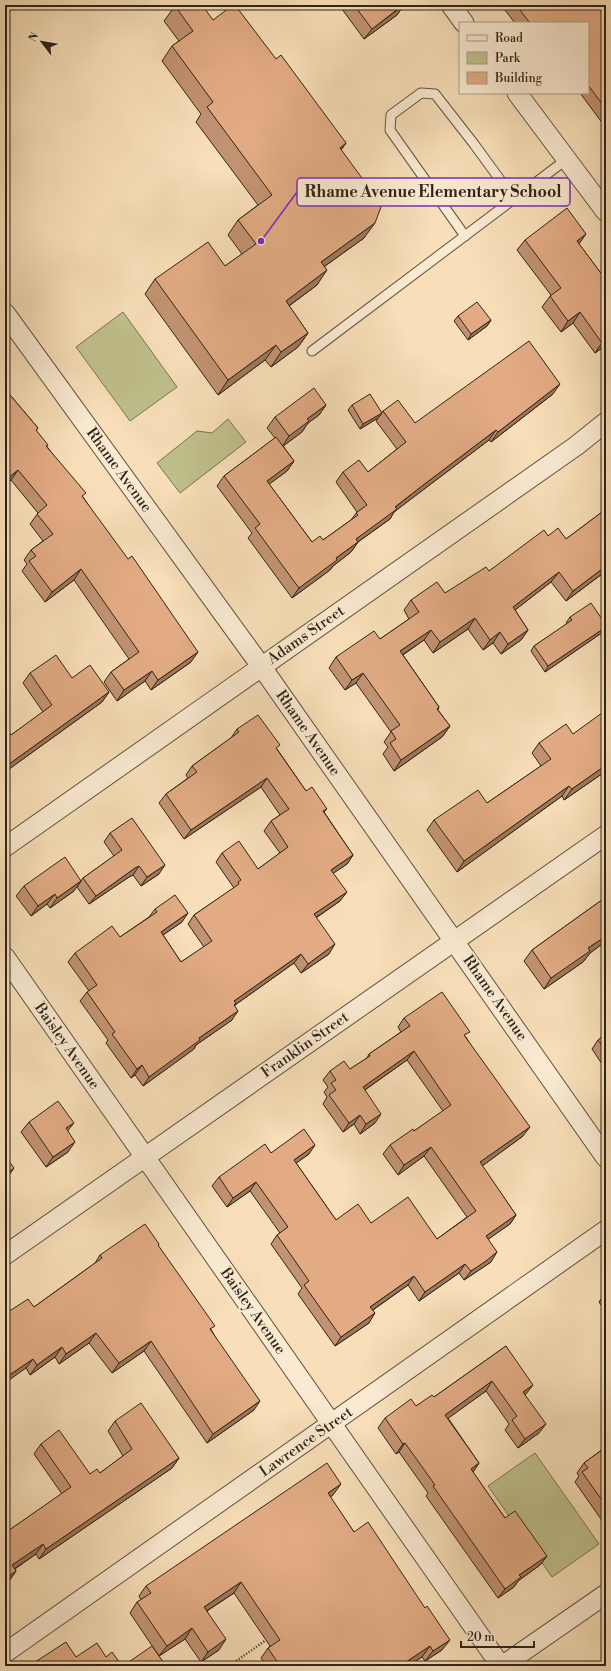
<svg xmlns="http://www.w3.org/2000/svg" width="611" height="1671" viewBox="0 0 611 1671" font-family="'Libre Bodoni',serif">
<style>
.green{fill:#c0c18d;stroke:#787252}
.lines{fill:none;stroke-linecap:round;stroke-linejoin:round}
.service-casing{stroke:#61533f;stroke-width:11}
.minor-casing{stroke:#61533f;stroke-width:21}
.path{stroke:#2f2416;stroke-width:2.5;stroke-dasharray:1 2;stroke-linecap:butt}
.service{stroke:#faead2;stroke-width:9}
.minor{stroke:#faead2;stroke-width:19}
.wall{fill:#c29372;stroke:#2f2416}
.shaded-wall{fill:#9e785c;stroke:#2f2416}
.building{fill:#e2ab84;stroke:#2f2416}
.labels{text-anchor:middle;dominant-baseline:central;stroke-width:4;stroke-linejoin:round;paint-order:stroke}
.street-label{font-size:15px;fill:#2f2416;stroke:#faead2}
.leader{fill:none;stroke:#7b2cbf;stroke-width:1.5}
.callout-dot{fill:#7b2cbf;stroke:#faead2;stroke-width:1.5}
.callout{fill:#faead2;stroke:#7b2cbf;stroke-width:1.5}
.callout-label{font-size:16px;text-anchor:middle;font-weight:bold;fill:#2f2416}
</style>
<rect width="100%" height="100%" fill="#f8dfb9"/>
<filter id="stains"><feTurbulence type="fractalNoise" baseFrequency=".005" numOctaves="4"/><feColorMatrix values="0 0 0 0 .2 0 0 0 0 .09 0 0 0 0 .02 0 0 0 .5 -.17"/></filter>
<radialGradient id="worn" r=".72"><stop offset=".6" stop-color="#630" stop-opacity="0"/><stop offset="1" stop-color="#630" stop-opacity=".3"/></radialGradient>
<!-- green -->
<g class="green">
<polygon points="123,312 177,387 130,421 76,347"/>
<polygon points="228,419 246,442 180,493 157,463 197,431 212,433"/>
<polygon points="535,1453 599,1544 552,1577 488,1486"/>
</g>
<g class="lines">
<!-- service casing -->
<g class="service-casing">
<g id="service">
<polyline points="465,236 390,130 391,115 421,93 435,94 474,144 514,199"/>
<polyline points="312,351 567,159"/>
</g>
</g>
<!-- minor casing -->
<g class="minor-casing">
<g id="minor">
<polyline points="451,5 464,23"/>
<polyline points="517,93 606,212"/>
<polyline points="5,313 261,666 606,1158"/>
<polyline points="5,847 576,446 606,422"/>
<polyline points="5,957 501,1666"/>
<polyline points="5,1255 606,835"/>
<polyline points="5,1653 606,1230"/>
<polyline points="502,1666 606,1594"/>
</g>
</g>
<!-- path -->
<polyline class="path" points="229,1666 269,1638"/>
<!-- service -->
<use href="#service" class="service"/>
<!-- minor -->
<use href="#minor" class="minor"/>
</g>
<!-- wall -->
<g class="wall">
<polygon points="339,5 404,5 397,15 364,39"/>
<polygon points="501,5 577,5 579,8 606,5 606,45 604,47 606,50 606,128 580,93 588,93 588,23 515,23"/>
<polygon points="175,6 213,20 276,59 346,143 341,150 364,238 325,266 317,285 289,306 308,333 298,347 271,367 265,360 218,395 145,294 155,279 225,266 242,254 228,235 238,220 258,205 196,122 201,114 162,61 172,46 179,41 164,21"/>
<polygon points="525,240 579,244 606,280 606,345 595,353 573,323 561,332 542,307 551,295 517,250"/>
<polygon points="458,316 491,320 487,326 468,340 454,321"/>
<polygon points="5,389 38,428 36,431 83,497 191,662 151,690 145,681 117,701 104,682 111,672 129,659 74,580 45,602 22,571 27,564 24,560 31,550 43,541 30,524 38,513 11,480 5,485"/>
<polygon points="553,394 491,442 489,440 411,499 394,512 390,519 358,542 351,552 333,566 330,570 292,598 248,538 252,533 217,486 224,476 275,438 267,428 275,417 326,405 319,415 308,423 302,432 283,446 294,461 287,471 269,484 312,542 323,540 351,520 357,512 336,482 343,472 368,472 397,449 376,421 383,411 415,423"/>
<polygon points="352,405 378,418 360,429 348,410"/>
<polygon points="606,509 606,571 566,601 551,582 515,610 528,630 521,640 501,654 493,643 483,650 468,629 433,653 424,640 403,655 439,707 438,710 450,726 442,737 394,771 383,754 388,747 384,742 391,732 356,683 345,690 329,668 336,657 380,639 409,619 404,610 411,600 445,593 489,571 548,536 566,539"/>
<polygon points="570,617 603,632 545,672 531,651 534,646 567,624 566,623"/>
<polygon points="606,629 606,643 601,636"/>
<polygon points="30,673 72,678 109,692 102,702 5,772 5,730 11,735 43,712 23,683"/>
<polygon points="237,729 277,749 306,791 327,809 324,812 353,855 347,864 333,873 340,901 316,918 329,954 301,973 294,963 235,1005 232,1020 196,1045 194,1049 143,1086 135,1075 131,1078 106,1043 108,1040 80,1001 87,992 89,991 68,962 75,953 120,937 149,917 155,909 182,922 163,935 181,962 204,947 188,924 194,915 234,888 216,862 222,853 258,869 280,853 264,831 271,821 280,815 261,787 184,839 159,803 166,794 188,778 186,775 192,766 231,738"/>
<polygon points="573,734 606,771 564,800 562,796 457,872 427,830 434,820 487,803 541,766 532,753 539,743"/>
<polygon points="110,833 159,874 141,886 133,875 129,877 89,904 77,887 83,878 114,856 104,842"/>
<polygon points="24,886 74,891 50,908 47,904 31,916 16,896"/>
<polygon points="606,897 606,941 590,953 583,962 544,989 524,961 532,950"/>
<polygon points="404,1018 466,1037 523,1136 482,1166 516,1215 510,1224 488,1239 491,1262 464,1280 459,1273 419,1301 408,1285 373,1310 369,1323 335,1346 298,1294 302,1288 271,1244 277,1235 280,1233 250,1191 227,1207 212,1186 219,1177 271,1153 309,1154 296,1163 336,1220 371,1223 437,1239 467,1217 424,1156 398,1175 383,1154 390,1145 414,1131 443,1111 407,1060 365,1090 375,1123 360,1134 354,1124 343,1132 323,1104 327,1097 324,1092 328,1087 323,1080 330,1071 350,1069 367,1058 369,1054 401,1032 398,1027"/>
<polygon points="606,1034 606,1070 592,1049 598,1040"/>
<polygon points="29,1122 68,1131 68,1152 46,1167 21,1132"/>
<polygon points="159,1244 158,1246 212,1331 254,1410 207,1443 144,1351 112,1373 89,1343 59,1364 55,1357 30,1375 26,1368 34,1307 95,1263 100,1255"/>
<polygon points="606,1292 606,1312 599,1302"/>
<polygon points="506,1346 525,1395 539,1433 518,1448 505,1430 509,1424 486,1391 448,1418 479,1463 473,1472 505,1518 547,1556 540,1565 518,1581 514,1587 498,1598 426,1496 428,1493 399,1452 396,1454 378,1428 385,1418 416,1406 434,1397"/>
<polygon points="115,1421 179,1458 172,1468 39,1559 36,1554 15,1569 16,1571 9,1581 5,1584 5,1533 62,1494 34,1454 41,1444 90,1474 100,1473 123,1456 108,1431"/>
<polygon points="606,1441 606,1519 603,1522 575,1482 579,1476 577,1473 584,1463 603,1449 602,1447"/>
<polygon points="333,1495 330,1497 354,1532 442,1650 425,1661 422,1657 408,1666 266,1666 261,1658 268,1648 270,1646 234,1593 207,1611 219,1650 201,1662 185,1639 159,1656 130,1613 137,1602 141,1600 139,1596 146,1586"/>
</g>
<!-- shaded-wall -->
<g class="shaded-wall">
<polygon points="404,5 397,15 364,39 372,29"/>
<polygon points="606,41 606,45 595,54 602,44"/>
<polygon points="346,143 335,158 340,148"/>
<polygon points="375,223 364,238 311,276 321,262"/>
<polygon points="586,234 579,244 577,241"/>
<polygon points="327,270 317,285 275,316 286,301"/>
<polygon points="580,312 573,323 561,332 568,321"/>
<polygon points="491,320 487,326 468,340 471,334"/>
<polygon points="308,333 298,347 271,367 281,352"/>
<polygon points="606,340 606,345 595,353 602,343"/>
<polygon points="276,345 265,360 218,395 228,380"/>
<polygon points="560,384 553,394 491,442 498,432"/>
<polygon points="326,405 319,415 308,423 302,432 282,447 289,436 307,419"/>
<polygon points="382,413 378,418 360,429 363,424"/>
<polygon points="496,430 489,440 411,499 394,512 390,519 348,549 356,539 418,489"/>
<polygon points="294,461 287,471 260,491 267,481"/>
<polygon points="18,470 11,480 5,485 5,483 8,478"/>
<polygon points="358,542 351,552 333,566 330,570 292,598 299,588 336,558"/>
<polygon points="606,566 606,571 566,601 573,591"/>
<polygon points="81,569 74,580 45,602 52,592"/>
<polygon points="559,572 551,582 506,617 513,607"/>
<polygon points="475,618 468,629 433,653 440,642"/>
<polygon points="606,627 603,632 545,672 548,666"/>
<polygon points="431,630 424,640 393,661 400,651"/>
<polygon points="528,630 521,640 501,654 508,644"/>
<polygon points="500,632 493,643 483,650 490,640"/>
<polygon points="198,652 191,662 151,690 158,680"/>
<polygon points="152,671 145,681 117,701 124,690"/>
<polygon points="363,673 356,683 345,690 352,680"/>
<polygon points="109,692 102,702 5,772 5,767"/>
<polygon points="450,726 442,737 394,771 401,760"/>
<polygon points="606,765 606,771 564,800 572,789"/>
<polygon points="267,778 261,787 184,839 191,830"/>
<polygon points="569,786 562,796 457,872 464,861"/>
<polygon points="353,855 347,864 325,879 331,870"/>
<polygon points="165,865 159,874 141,886 147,877"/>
<polygon points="139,866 133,875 129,877 89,904 96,896 135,868"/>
<polygon points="81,881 74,891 50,908 57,898"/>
<polygon points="347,892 340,901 308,923 314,914"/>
<polygon points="55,894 47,904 31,916 38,906"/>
<polygon points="188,913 182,922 154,941 161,932"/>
<polygon points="606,936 606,941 590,953 583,962 544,989 551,978 588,948"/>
<polygon points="335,944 329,954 301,973 308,964"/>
<polygon points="301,954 294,963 235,1005 230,1012 234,1001"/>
<polygon points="238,1011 232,1020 196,1045 194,1049 143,1086 149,1077 199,1038"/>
<polygon points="414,1051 407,1060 356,1096 363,1087"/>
<polygon points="142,1065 135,1075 131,1078 137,1069"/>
<polygon points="381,1114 375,1123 360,1134 366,1124"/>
<polygon points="360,1115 354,1124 343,1132 349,1123"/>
<polygon points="74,1123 66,1133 66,1128"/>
<polygon points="530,1127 523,1136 474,1172 480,1162"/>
<polygon points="75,1142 68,1152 46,1167 53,1157"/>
<polygon points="315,1145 309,1154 288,1169 294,1160"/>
<polygon points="431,1147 424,1156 398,1175 404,1165"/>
<polygon points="14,1168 7,1178 5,1179 5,1175"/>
<polygon points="256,1182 250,1191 227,1207 233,1198"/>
<polygon points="516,1215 510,1224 480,1245 486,1236"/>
<polygon points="497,1252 491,1262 464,1280 471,1271"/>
<polygon points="465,1264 459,1273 419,1301 425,1292"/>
<polygon points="414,1276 408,1285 364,1316 370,1307"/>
<polygon points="375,1313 369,1323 335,1346 341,1337"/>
<polygon points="96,1333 89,1343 59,1364 66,1354"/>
<polygon points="151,1341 144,1351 112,1373 119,1363"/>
<polygon points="62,1347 55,1357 30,1375 37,1365"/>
<polygon points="33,1359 26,1368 5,1383 5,1378"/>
<polygon points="492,1381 486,1391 439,1425 445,1415"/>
<polygon points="533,1385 526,1394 517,1401 523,1392"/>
<polygon points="260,1401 254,1410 207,1443 213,1434"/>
<polygon points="546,1424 539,1433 518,1448 525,1439"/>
<polygon points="405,1443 399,1452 396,1454 403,1444"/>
<polygon points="179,1458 172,1468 39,1559 46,1549"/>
<polygon points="479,1463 473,1472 471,1469"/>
<polygon points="341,1484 333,1495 321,1503 328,1493"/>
<polygon points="43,1544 36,1554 5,1575 12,1565"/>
<polygon points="547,1556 540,1565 518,1581 514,1587 498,1598 505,1589 519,1575"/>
<polygon points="16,1571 9,1581 5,1584 5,1579"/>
<polygon points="241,1582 234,1593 197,1617 204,1607"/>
<polygon points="192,1628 185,1639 159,1656 167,1646"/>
<polygon points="226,1639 219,1650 201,1662 208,1652"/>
<polygon points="450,1640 442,1650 425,1661 433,1651"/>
<polygon points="430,1646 422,1657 408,1666 400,1666"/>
</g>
<!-- building -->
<g class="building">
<polygon points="176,5 202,5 213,20 233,5 235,5 276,59 281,55 346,143 340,148 378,200 381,207 375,223 321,262 327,270 286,301 308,333 281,352 276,345 228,380 155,279 208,242 225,266 256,244 238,220 272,195 207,107 213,102 172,46 193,31 175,6"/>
<polygon points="354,5 403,5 372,29"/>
<polygon points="516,5 577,5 579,8 582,5 606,5 606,41 602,44 606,50 606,109 588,85 588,23 530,23"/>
<polygon points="567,208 586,234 577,241 606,280 606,340 602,343 580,312 568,321 550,296 561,288 525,240"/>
<polygon points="477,302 491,320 471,334 458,316"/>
<polygon points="529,341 560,384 498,432 496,430 418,489 395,507 397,509 356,539 358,542 336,558 337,560 299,588 255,528 260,524 224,476 276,437 294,461 267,481 312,542 320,536 323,540 358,515 356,513 367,505 343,472 359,460 368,472 406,442 383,411 398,400 415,423"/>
<polygon points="314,388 326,405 307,419 309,421 289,436 275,417"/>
<polygon points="5,389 38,428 36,430 48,445 46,446 86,493 82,496 128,559 132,556 198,652 158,680 152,671 124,690 111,672 139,652 81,569 52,592 29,561 36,556 31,550 53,534 37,514 47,505 18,470 8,478 5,474"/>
<polygon points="370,394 382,413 363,424 352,405"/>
<polygon points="606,509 606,566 573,591 559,572 513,607 528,630 508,644 500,632 490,640 475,618 440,642 431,630 400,651 439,707 437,709 450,726 401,760 390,743 396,739 391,731 400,725 363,673 352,680 336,657 374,631 380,639 419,612 411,600 437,582 445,593 486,567 489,571 544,530 548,536 558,528 566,539"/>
<polygon points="591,603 606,625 606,627 548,666 534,646 572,620 570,617"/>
<polygon points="56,655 72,678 90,665 109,692 5,767 5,730 7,729 11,735 52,705 30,673"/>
<polygon points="606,710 606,765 572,789 569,786 464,861 434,820 478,790 487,803 551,759 539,743 566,724 573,734"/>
<polygon points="258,715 280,745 276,748 306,791 312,787 327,809 323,811 353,855 331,870 347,892 314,914 335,944 308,964 301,954 234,1001 236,1003 234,1005 238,1011 199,1038 200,1040 149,1077 142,1065 137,1069 112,1034 115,1032 87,992 97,985 75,953 112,926 120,937 157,912 155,909 175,895 188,913 161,932 181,962 212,941 194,915 239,884 238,882 241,880 222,853 239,841 258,869 288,847 271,821 289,809 267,778 191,830 166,794 197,772 192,766 239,732 237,729"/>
<polygon points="132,818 165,865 147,877 139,866 135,868 96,896 83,878 122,850 110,833"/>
<polygon points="65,857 81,881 57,898 55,894 38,906 24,886"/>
<polygon points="606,897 606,936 588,948 590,951 551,978 532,950"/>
<polygon points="442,992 470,1032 464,1035 530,1127 480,1162 516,1215 486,1236 497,1252 486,1261 471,1271 465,1264 425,1292 414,1276 370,1307 375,1313 341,1337 304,1285 309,1281 277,1235 288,1227 256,1182 233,1198 219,1177 265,1144 271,1153 304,1129 315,1145 294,1160 336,1220 358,1204 371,1223 408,1197 437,1239 476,1211 431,1147 404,1165 390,1145 413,1129 414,1131 451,1105 414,1051 363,1087 381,1114 366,1124 360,1115 349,1123 329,1095 336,1090 331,1083 336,1080 330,1071 344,1061 350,1069 370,1056 369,1054 410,1026 404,1018"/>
<polygon points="606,1034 606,1051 598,1040"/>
<polygon points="58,1101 74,1123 66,1128 75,1142 53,1157 29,1122"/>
<polygon points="5,1156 14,1168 5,1175"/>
<polygon points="145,1224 159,1244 158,1245 215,1326 210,1329 260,1401 213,1434 151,1341 119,1363 96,1333 66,1354 62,1347 37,1365 33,1359 5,1378 5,1314 28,1299 34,1307 102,1258 100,1255"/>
<polygon points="506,1346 533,1385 523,1392 546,1424 525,1439 512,1420 517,1416 492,1381 445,1415 479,1463 471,1469 505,1518 515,1511 547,1556 519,1575 521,1577 505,1589 433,1486 435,1485 405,1443 403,1444 385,1418 411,1399 416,1406 432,1395 434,1397"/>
<polygon points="141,1403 179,1458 46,1549 43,1544 12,1565 16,1571 5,1579 5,1533 71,1487 41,1444 59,1430 90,1474 97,1469 100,1473 132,1449 115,1421"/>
<polygon points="606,1447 606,1506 582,1472 588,1468 584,1463"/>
<polygon points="327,1463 341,1484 328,1493 354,1532 368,1522 425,1608 427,1606 450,1640 433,1651 430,1646 400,1666 280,1666 268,1648 280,1640 241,1582 204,1607 226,1639 208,1652 192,1628 167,1646 137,1602 151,1593 146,1586"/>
<polygon points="66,1642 76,1657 97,1643 106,1657 112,1652 122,1666 29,1666"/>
<polygon points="152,1646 166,1666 123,1666"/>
<polygon points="606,1662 606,1666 601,1666 602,1664"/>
</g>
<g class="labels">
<!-- street labels -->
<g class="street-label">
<text transform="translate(119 470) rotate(54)">Rhame Avenue</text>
<text transform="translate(306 635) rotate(-35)">Adams Street</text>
<text transform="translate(308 733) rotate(55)">Rhame Avenue</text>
<text transform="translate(495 998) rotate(55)">Rhame Avenue</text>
<text transform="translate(305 1045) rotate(-35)">Franklin Street</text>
<text transform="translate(67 1046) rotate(55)">Baisley Avenue</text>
<text transform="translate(253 1311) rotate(55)">Baisley Avenue</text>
<text transform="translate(306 1442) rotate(-35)">Lawrence Street</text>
</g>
</g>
<!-- callouts -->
<path class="leader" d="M261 241L297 192"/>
<circle class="callout-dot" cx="261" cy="241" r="4"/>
<rect class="callout" x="297" y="178" width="273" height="28" rx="4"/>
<g class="callout-label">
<text x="433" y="197">Rhame Avenue Elementary School</text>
</g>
<!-- margin -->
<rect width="611" height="1671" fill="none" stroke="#f8dfb9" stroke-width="20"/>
<rect x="6" y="6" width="599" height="1659" fill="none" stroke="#2f2416" stroke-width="2"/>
<rect x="10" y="10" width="591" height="1651" fill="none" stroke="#2f2416"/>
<!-- legend -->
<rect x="459" y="22" width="130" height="72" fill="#faead2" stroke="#a99b87"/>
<rect x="467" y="35" width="20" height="6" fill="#faead2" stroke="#a99b87"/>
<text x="495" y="42" font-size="12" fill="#2f2416">Road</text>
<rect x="467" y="52" width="20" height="12" fill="#c0c18d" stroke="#a99b87"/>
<text x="495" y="62" font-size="12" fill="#2f2416">Park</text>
<rect x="467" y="72" width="20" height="12" fill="#e2ab84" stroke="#a99b87"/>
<text x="495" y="82" font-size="12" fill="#2f2416">Building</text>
<!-- north arrow -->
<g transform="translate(42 42) rotate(301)" stroke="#faead2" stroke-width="3" paint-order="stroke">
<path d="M0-3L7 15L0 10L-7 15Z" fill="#2f2416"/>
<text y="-6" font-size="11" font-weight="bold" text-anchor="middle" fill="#2f2416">N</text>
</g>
<!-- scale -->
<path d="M461 1641v6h73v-6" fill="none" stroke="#2f2416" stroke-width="2"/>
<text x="467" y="1641" font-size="12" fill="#2f2416" stroke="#faead2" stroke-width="3" paint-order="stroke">20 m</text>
<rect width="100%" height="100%" filter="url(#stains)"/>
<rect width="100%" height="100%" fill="url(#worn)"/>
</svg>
